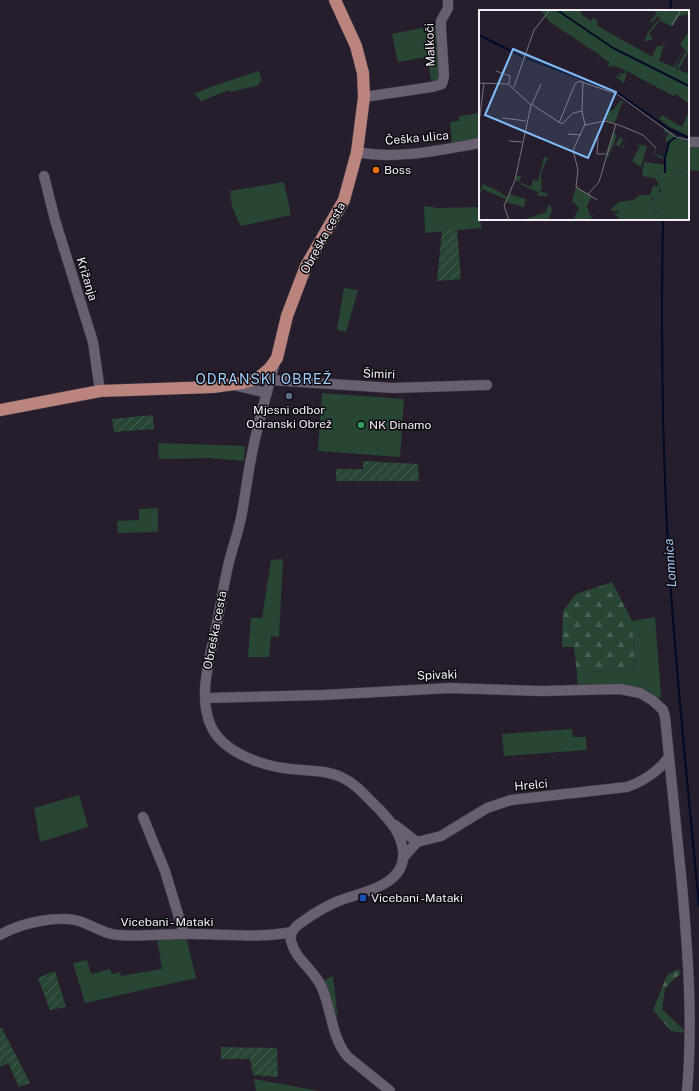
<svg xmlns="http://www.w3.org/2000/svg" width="699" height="1091" viewBox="0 0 699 1091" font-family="'Public Sans',sans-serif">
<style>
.grass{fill:#274634}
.forest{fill:url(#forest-firs)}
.garden{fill:url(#garden-furrows)}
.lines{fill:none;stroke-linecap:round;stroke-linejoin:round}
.stream{stroke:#000a27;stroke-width:2}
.minor-casing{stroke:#413b47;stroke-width:11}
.major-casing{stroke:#413b47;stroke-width:13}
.minor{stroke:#685f71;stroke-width:10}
.major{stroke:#bb857d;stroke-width:12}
.food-dot{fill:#e8710a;stroke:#0d0a10;stroke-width:1.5}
.service-dot{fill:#5c6f8a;stroke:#0d0a10;stroke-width:1.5}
.leisure-dot{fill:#2e9e5b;stroke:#0d0a10;stroke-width:1.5}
.transit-dot{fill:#1a4fb4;stroke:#0d0a10;stroke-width:1.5}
.labels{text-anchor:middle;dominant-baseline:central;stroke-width:3;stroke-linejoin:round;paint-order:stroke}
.street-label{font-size:12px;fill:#f4eff9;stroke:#0d0a10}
.poi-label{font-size:12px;fill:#f4eff9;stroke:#0d0a10;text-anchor:start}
.water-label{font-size:13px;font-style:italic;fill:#a5c7f6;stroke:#0d0a10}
.quarter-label{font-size:14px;letter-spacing:1px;fill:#a1cffc;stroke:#0d0a10}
.inset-river{fill:none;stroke:#000a27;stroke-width:2}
.inset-road{fill:none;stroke:#78727f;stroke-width:1}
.view{fill:#7fbdfa;fill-opacity:0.15;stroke:#7fbdfa;stroke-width:2}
.inset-edge{fill:none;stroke:#f4eff9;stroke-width:2}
</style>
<defs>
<pattern id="forest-firs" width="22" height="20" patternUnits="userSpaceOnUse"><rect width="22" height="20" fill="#274634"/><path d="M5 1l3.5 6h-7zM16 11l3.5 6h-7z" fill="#476152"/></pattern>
<pattern id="garden-furrows" width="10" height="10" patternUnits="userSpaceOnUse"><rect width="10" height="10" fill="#274634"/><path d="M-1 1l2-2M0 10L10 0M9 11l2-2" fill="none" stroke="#476152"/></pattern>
</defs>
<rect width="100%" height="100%" fill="#261e2d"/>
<!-- grass -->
<g class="grass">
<polygon points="438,25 441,79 432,85 427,57 398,62 392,34"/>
<polygon points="259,71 262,81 259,82 259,85 230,92 229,90 201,101 194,94 210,87"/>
<polygon points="480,113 480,140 452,144 450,122 459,121 459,116"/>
<polygon points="689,145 699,145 699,171 688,170"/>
<polygon points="284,182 291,215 241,226 232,207 230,191"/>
<polygon points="424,206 438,208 477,207 482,228 425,233"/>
<polygon points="344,288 358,290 346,332 337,330"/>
<polygon points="322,393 404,399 400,457 318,451"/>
<polygon points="158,443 245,446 244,461 208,458 159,459"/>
<polygon points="158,508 158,532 118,533 117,521 139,520 139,509"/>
<polygon points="283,559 279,637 271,636 269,657 248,657 251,618 262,618 271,560"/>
<polygon points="655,617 661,695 660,699 638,687 624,685 578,688 577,673 635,669 632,621"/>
<polygon points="572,729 573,737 586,737 587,750 504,756 502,734"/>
<polygon points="79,795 88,827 40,842 34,808"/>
<polygon points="157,937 186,937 196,978 85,1003 73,963 87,960 91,974 110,969 112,974 120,972 121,976 162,969"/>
<polygon points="333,976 338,1019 323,981"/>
<polygon points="254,1079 319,1091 256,1091"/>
</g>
<!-- forest -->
<g class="forest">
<polygon points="612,582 632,621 635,669 577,673 574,647 562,647 563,611 576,594"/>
<polygon points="678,969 681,973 665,988 662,1009 687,1033 671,1031 653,1010 667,975"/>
</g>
<!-- garden -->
<g class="garden">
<polygon points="457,229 461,279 437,281 442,231"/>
<polygon points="153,415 154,429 114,432 112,419"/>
<polygon points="363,461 418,464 419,481 336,481 336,469 363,469"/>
<polygon points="55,971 66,1007 50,1010 38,978"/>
<polygon points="2,1028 30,1083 19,1087 8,1063 0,1067 0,1029"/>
<polygon points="221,1047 277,1048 278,1077 253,1075 250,1059 221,1059"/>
</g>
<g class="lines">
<!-- stream -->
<g class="stream">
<polyline points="670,11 671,0"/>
<path d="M663,219C661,328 662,438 668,547C675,667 688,786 699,906"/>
</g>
<!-- minor casing -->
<g class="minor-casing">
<g id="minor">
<polyline points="364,97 432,87 442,84 444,76 441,28 441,21 448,8 448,0"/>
<polyline points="688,142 699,142"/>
<path d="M357,152C396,160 440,150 480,143"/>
<polyline points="44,176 55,220 93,342 100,391"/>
<path d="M275,362C266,396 256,429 250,464C247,480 245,497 242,513C239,531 232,548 228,566C223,588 220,610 215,632C209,662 198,697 211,726C222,751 258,764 283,768C302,771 323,769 341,777C357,784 367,798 379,809C391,822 401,833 403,851C407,885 363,892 341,900C328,905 316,912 305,920C297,925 289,931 291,941C295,959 314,970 321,986C332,1009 331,1038 348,1057L390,1091"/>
<polyline points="270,380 393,388 487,385"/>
<polyline points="233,385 267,393"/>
<path d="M206,698L323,695L450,688L542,691L620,689L640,693L652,700L663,710L665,717C671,773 676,829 682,885C688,954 693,1022 687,1091"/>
<polyline points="143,817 165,871 184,934"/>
<polyline points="395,825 417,842"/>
<path d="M403,858L417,842L441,836L487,808L511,800L627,787C642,782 659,771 668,758"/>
<path d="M0,935C20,923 60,914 82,922C94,926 105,935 119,935C140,937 162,934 183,934C220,933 256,939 292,932"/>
</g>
</g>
<!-- major casing -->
<g class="major-casing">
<polyline id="major" points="0,410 100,391 213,387 242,383 258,378 270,368 277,358 287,316 306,266 344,200 357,152 364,97 363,73 356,46 335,0"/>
</g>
<!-- minor -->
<use href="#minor" class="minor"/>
<!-- major -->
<use href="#major" class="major"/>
</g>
<!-- markers -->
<circle class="food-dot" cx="376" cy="170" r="4"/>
<circle class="service-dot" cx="289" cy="396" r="4"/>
<circle class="leisure-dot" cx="361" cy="425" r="4"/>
<rect class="transit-dot" x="359" y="894" width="8" height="8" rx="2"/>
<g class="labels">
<!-- street labels -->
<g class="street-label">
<text transform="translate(430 45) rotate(-92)">Malkoči</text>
<text transform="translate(417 138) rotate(-5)">Češka ulica</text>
<text transform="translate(323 238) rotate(-61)">Obreška cesta</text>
<text transform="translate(87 279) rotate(73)">Križanja</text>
<text transform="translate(379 374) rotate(2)">Šimiri</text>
<text transform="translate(215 630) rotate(-79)">Obreška cesta</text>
<text transform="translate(437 675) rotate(-2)">Spivaki</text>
<text transform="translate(531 785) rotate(-5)">Hrelci</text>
<text x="167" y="922">Vicebani - Mataki</text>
</g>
<!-- poi labels -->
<g class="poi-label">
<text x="384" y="170">Boss</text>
<text x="289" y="410" text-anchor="middle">Mjesni odbor<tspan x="289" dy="14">Odranski Obrež</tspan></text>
<text x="369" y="425">NK Dinamo</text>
<text x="371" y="898">Vicebani -Mataki</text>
</g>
<!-- water labels -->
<g class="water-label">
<text transform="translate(670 563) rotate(-94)">Lomnica</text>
</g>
<!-- quarter labels -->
<g class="quarter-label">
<text x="264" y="379">ODRANSKI OBREŽ</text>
</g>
</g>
<!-- overview -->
<g transform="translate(479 10)">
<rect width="210" height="210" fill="#261e2d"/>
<path d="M61,0H103L102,4L112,11L114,8L119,11L118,15L127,21L179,50L173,47L178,36H184L189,22L180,51L195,57L205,38L196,58L210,64V94L197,84L194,86L148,61L145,73L138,68V65L144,68L139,63L145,64L147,61L136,56L128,57L131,53L121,46L114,51L120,46H122L71,12ZM175,0H210V4L200,6L193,17L181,10L170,24L174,29L165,32L169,22L181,8L179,6L172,13L171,11L177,4ZM141,91L147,92L143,93L137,110L134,113L127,111L129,100L133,101ZM183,105L203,117H191L180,109ZM185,119L196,126L187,141V158L210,166V210H192L174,200L172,191L182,182L180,174L187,161L181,160L175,168L163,166L165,152L186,155L185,149L181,148L175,143V141L177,139L176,143L185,148L189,132L186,131L189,123L185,122ZM134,123L138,125L135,133L137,134L141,127L144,129L141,136L143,137L147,131L144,138L135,134L129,147L126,145ZM156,134L168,136L162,157L153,151L161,136ZM65,147H69L62,163L63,180L59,181L68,183L69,186H59V182L45,176L37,170V166H42L40,172L52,177L54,170L59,171ZM4,174L19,181L28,187L27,189L3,179L2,183H0ZM30,184L47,189L44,200V197L27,192Z" fill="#274634"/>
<path d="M210,21V45L209,42L200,59L198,57L207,41L201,35ZM210,101V126L191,117H203ZM195,127L210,131V166L187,158L185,147L190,132ZM181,160L190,161L180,174L181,186L178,189L174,187L172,190L174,200L192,210H142L135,204L141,202L131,200L140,192L154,190L161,185H171L174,176H179V172L175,168ZM97,177L113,186L108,196L111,206L115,205L109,210H94L100,198L93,191ZM69,195L72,196L73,202L69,210H44L67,202Z" fill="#274634"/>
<path class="inset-river" d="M78,0L134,38L210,76M0,25L44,47M47,48L137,82L190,119L210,128M186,163V148L190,132L200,125"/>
<path class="inset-road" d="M193,15L202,0M17,61L31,66L30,74M0,73L29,74L52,95L36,170L25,196L30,210M35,77L55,20L71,0M52,94L83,114L94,103L103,101L106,115L126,111L140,115L164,125L177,138M53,94L62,74M103,101L104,72M24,108L47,111M0,113L5,73M80,113L96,74L100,71L138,84L197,127L210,130M106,114L94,140L99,160L97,177L118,190M89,124L102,125M119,128L118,144H126M30,131L43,132M109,184L120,172L137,114"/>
<path class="view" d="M34,39L137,82L109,148L6,105Z"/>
<rect width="210" height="210" class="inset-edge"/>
</g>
</svg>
